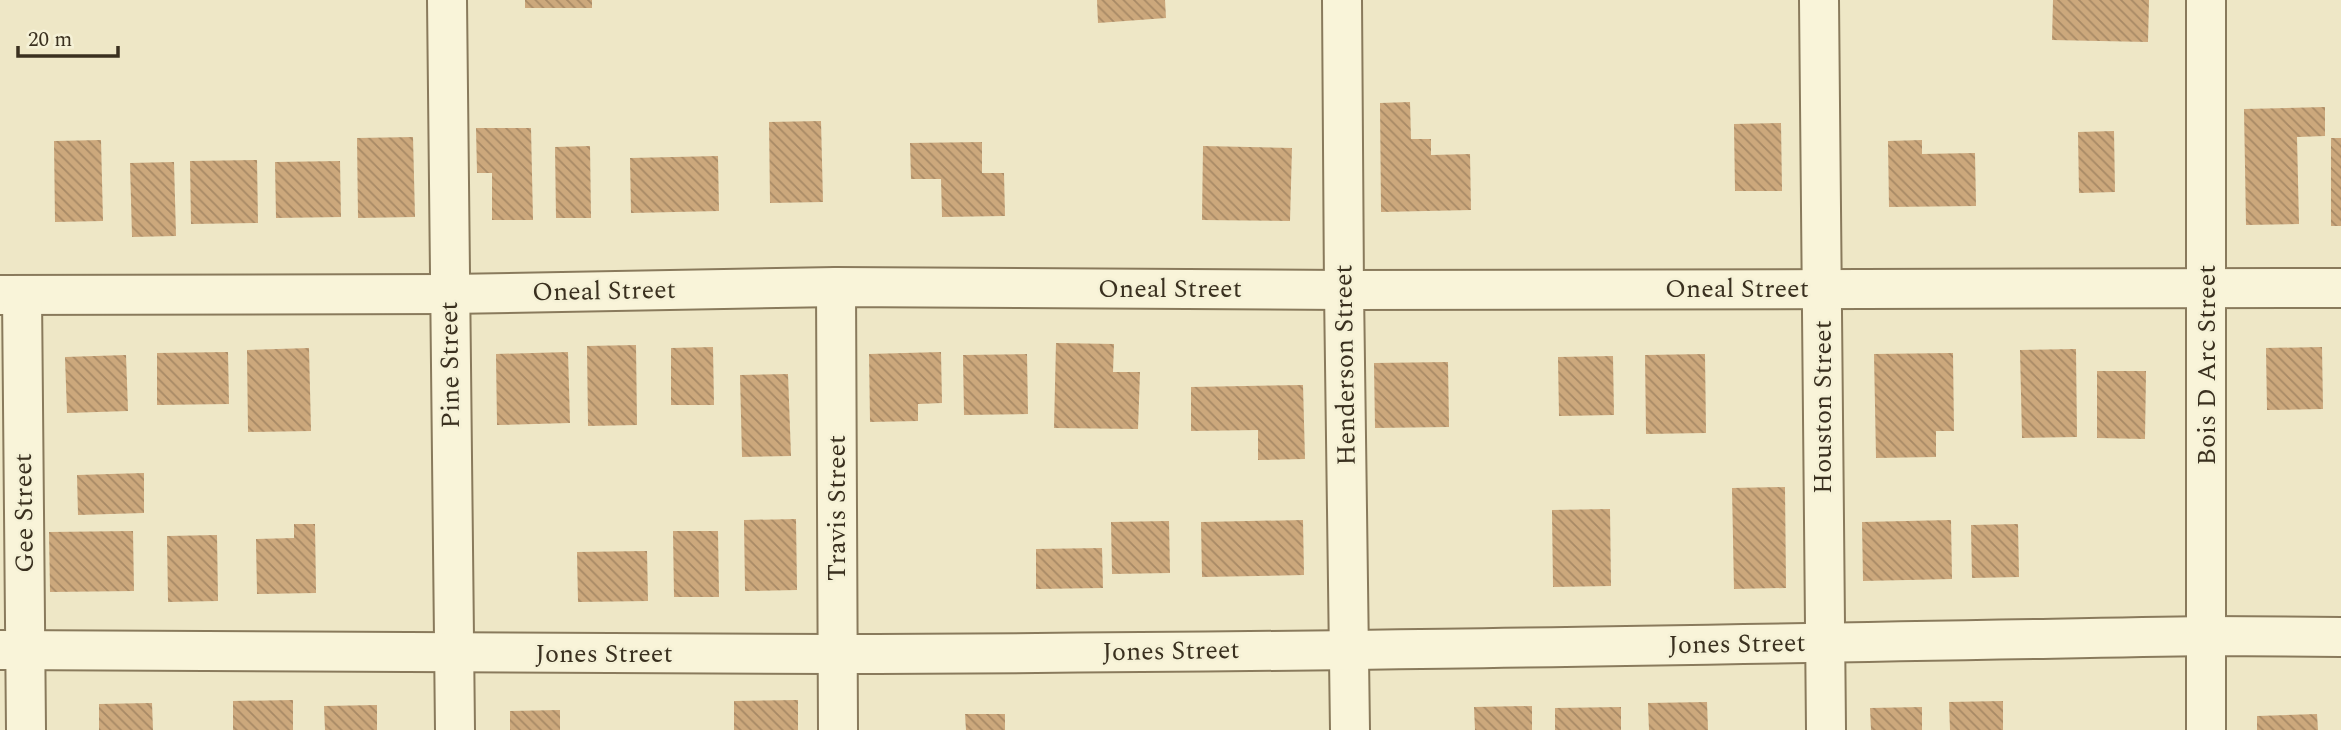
<svg xmlns="http://www.w3.org/2000/svg" width="2341" height="730" viewBox="0 0 2341 730" font-family="Spectral,serif">
<style>
.building{fill:url(#building-back-hatch)}
.lines{fill:none;stroke-linecap:round;stroke-linejoin:round}
.minor-casing{stroke:#897a5c;stroke-width:42}
.minor{stroke:#f9f4d9;stroke-width:38}
.labels{text-anchor:middle;dominant-baseline:central;stroke-width:5;stroke-linejoin:round;paint-order:stroke}
.street-label{font-size:26px;fill:#3a301f;stroke:#f5f1d6}
</style>
<defs>
<pattern id="building-back-hatch" width="6" height="6" patternUnits="userSpaceOnUse" patternTransform="scale(1.75)"><rect width="6" height="6" fill="#cca87c"/><path d="M-1 5l2 2M0 0l6 6M5-1l2 2" fill="none" stroke="#a78965"/></pattern>
</defs>
<rect width="100%" height="100%" fill="#eee7c6"/>
<!-- building -->
<g class="building">
<rect x="525" y="0" width="67" height="8"/>
<polygon points="1097,0 1165,0 1166,18 1098,23"/>
<polygon points="2053,0 2149,0 2148,42 2052,40"/>
<polygon points="1410,102 1411,139 1431,139 1431,155 1470,154 1471,210 1381,212 1380,103"/>
<polygon points="2325,107 2325,136 2297,137 2299,224 2246,225 2244,109"/>
<polygon points="821,121 823,202 770,203 769,122"/>
<polygon points="1781,123 1782,191 1735,191 1734,124"/>
<polygon points="476,128 531,128 533,220 492,220 492,173 477,173"/>
<polygon points="2114,131 2115,192 2079,193 2078,132"/>
<polygon points="413,137 415,217 358,218 357,138"/>
<rect x="2331" y="138" width="10" height="88"/>
<polygon points="101,140 103,221 55,222 54,141"/>
<polygon points="1922,140 1922,154 1975,153 1976,206 1889,207 1888,141"/>
<polygon points="982,142 982,173 1004,173 1005,216 942,217 941,179 911,179 910,143"/>
<polygon points="590,146 591,218 556,218 555,147"/>
<polygon points="1203,146 1292,148 1290,221 1202,220"/>
<polygon points="718,156 719,211 631,213 630,158"/>
<polygon points="257,160 258,223 191,224 190,161"/>
<polygon points="340,161 341,217 276,218 275,162"/>
<polygon points="174,162 176,236 132,237 130,163"/>
<polygon points="1056,343 1114,344 1113,372 1140,372 1138,429 1054,428"/>
<polygon points="636,345 637,425 588,426 587,346"/>
<polygon points="713,347 714,405 671,405 671,348"/>
<polygon points="2322,347 2323,409 2267,410 2266,348"/>
<polygon points="309,348 311,431 248,432 247,350"/>
<polygon points="2076,349 2077,437 2022,438 2020,350"/>
<polygon points="228,352 229,404 157,405 157,353"/>
<polygon points="568,352 570,423 497,425 496,354"/>
<polygon points="941,352 942,403 918,404 918,421 870,422 869,354"/>
<polygon points="1953,353 1954,431 1936,431 1936,457 1876,458 1874,354"/>
<polygon points="1027,354 1028,414 964,415 963,355"/>
<polygon points="1705,354 1706,433 1646,434 1645,355"/>
<polygon points="126,355 128,411 67,413 65,357"/>
<polygon points="1613,356 1614,415 1559,416 1558,357"/>
<polygon points="1448,362 1449,427 1375,428 1374,363"/>
<polygon points="2097,371 2146,371 2145,439 2097,438"/>
<polygon points="788,374 791,456 742,457 740,375"/>
<polygon points="1303,385 1305,459 1258,460 1258,430 1191,431 1191,387"/>
<polygon points="144,473 144,513 78,515 77,475"/>
<polygon points="1785,487 1786,588 1734,589 1732,488"/>
<polygon points="1610,509 1611,586 1553,587 1552,510"/>
<polygon points="796,519 797,590 745,591 744,520"/>
<polygon points="1303,520 1304,575 1202,577 1201,522"/>
<polygon points="1951,520 1952,579 1863,581 1862,522"/>
<polygon points="1169,521 1170,573 1112,574 1111,522"/>
<polygon points="294,524 315,524 316,593 257,594 256,539 294,538"/>
<polygon points="2018,524 2019,577 1972,578 1971,525"/>
<polygon points="133,531 134,591 50,592 49,532"/>
<polygon points="673,531 718,531 719,597 674,597"/>
<polygon points="217,535 218,601 168,602 167,536"/>
<polygon points="1102,548 1103,588 1036,589 1036,549"/>
<polygon points="647,551 648,601 578,602 577,552"/>
<polygon points="293,700 293,730 233,730 233,701"/>
<polygon points="798,700 798,730 734,730 734,701"/>
<polygon points="2003,701 2003,730 1950,730 1949,702"/>
<polygon points="1707,702 1708,730 1649,730 1648,703"/>
<polygon points="152,703 153,730 99,730 99,704"/>
<polygon points="377,705 377,730 325,730 324,706"/>
<polygon points="1532,706 1532,730 1475,730 1474,707"/>
<polygon points="1621,707 1621,730 1555,730 1555,708"/>
<polygon points="1922,707 1922,730 1871,730 1870,708"/>
<polygon points="560,710 560,730 510,730 510,711"/>
<polygon points="965,714 1005,714 1005,730 966,730"/>
<polygon points="2317,714 2318,730 2257,730 2257,716"/>
</g>
<g class="lines">
<!-- minor casing -->
<g class="minor-casing">
<g id="minor">
<polyline points="447,0 455,730"/>
<polyline points="1342,0 1344,290 1350,730"/>
<polyline points="1819,0 1826,730"/>
<polyline points="836,287 838,730"/>
<polyline points="0,295 449,294 836,287 1344,290 2341,288"/>
<polyline points="22,295 26,730"/>
<path d="M0,650C277,651 554,655 832,654C1290,653 1748,644 2206,636L2341,637"/>
<polyline points="2206,730 2206,0"/>
</g>
</g>
<!-- minor -->
<use href="#minor" class="minor"/>
</g>
<g class="labels">
<!-- street labels -->
<g class="street-label">
<text x="1170" y="289">Oneal Street</text>
<text x="1737" y="289">Oneal Street</text>
<text transform="translate(604 291) rotate(-1)">Oneal Street</text>
<text transform="translate(450 365) rotate(-91)">Pine Street</text>
<text transform="translate(1345 365) rotate(-91)">Henderson Street</text>
<text transform="translate(2207 365) rotate(-90)">Bois D Arc Street</text>
<text transform="translate(1823 407) rotate(-90)">Houston Street</text>
<text transform="translate(837 508) rotate(-90)">Travis Street</text>
<text transform="translate(24 513) rotate(-91)">Gee Street</text>
<text transform="translate(1737 644) rotate(-1)">Jones Street</text>
<text transform="translate(1171 651) rotate(-1)">Jones Street</text>
<text x="604" y="654">Jones Street</text>
</g>
</g>
<!-- scale -->
<path d="M18 46v10h100v-10" fill="none" stroke="#3a301f" stroke-width="3.5"/>
<text x="28" y="46" font-size="21" fill="#3a301f" stroke="#f5f1d6" stroke-width="5" paint-order="stroke">20 m</text>
</svg>
